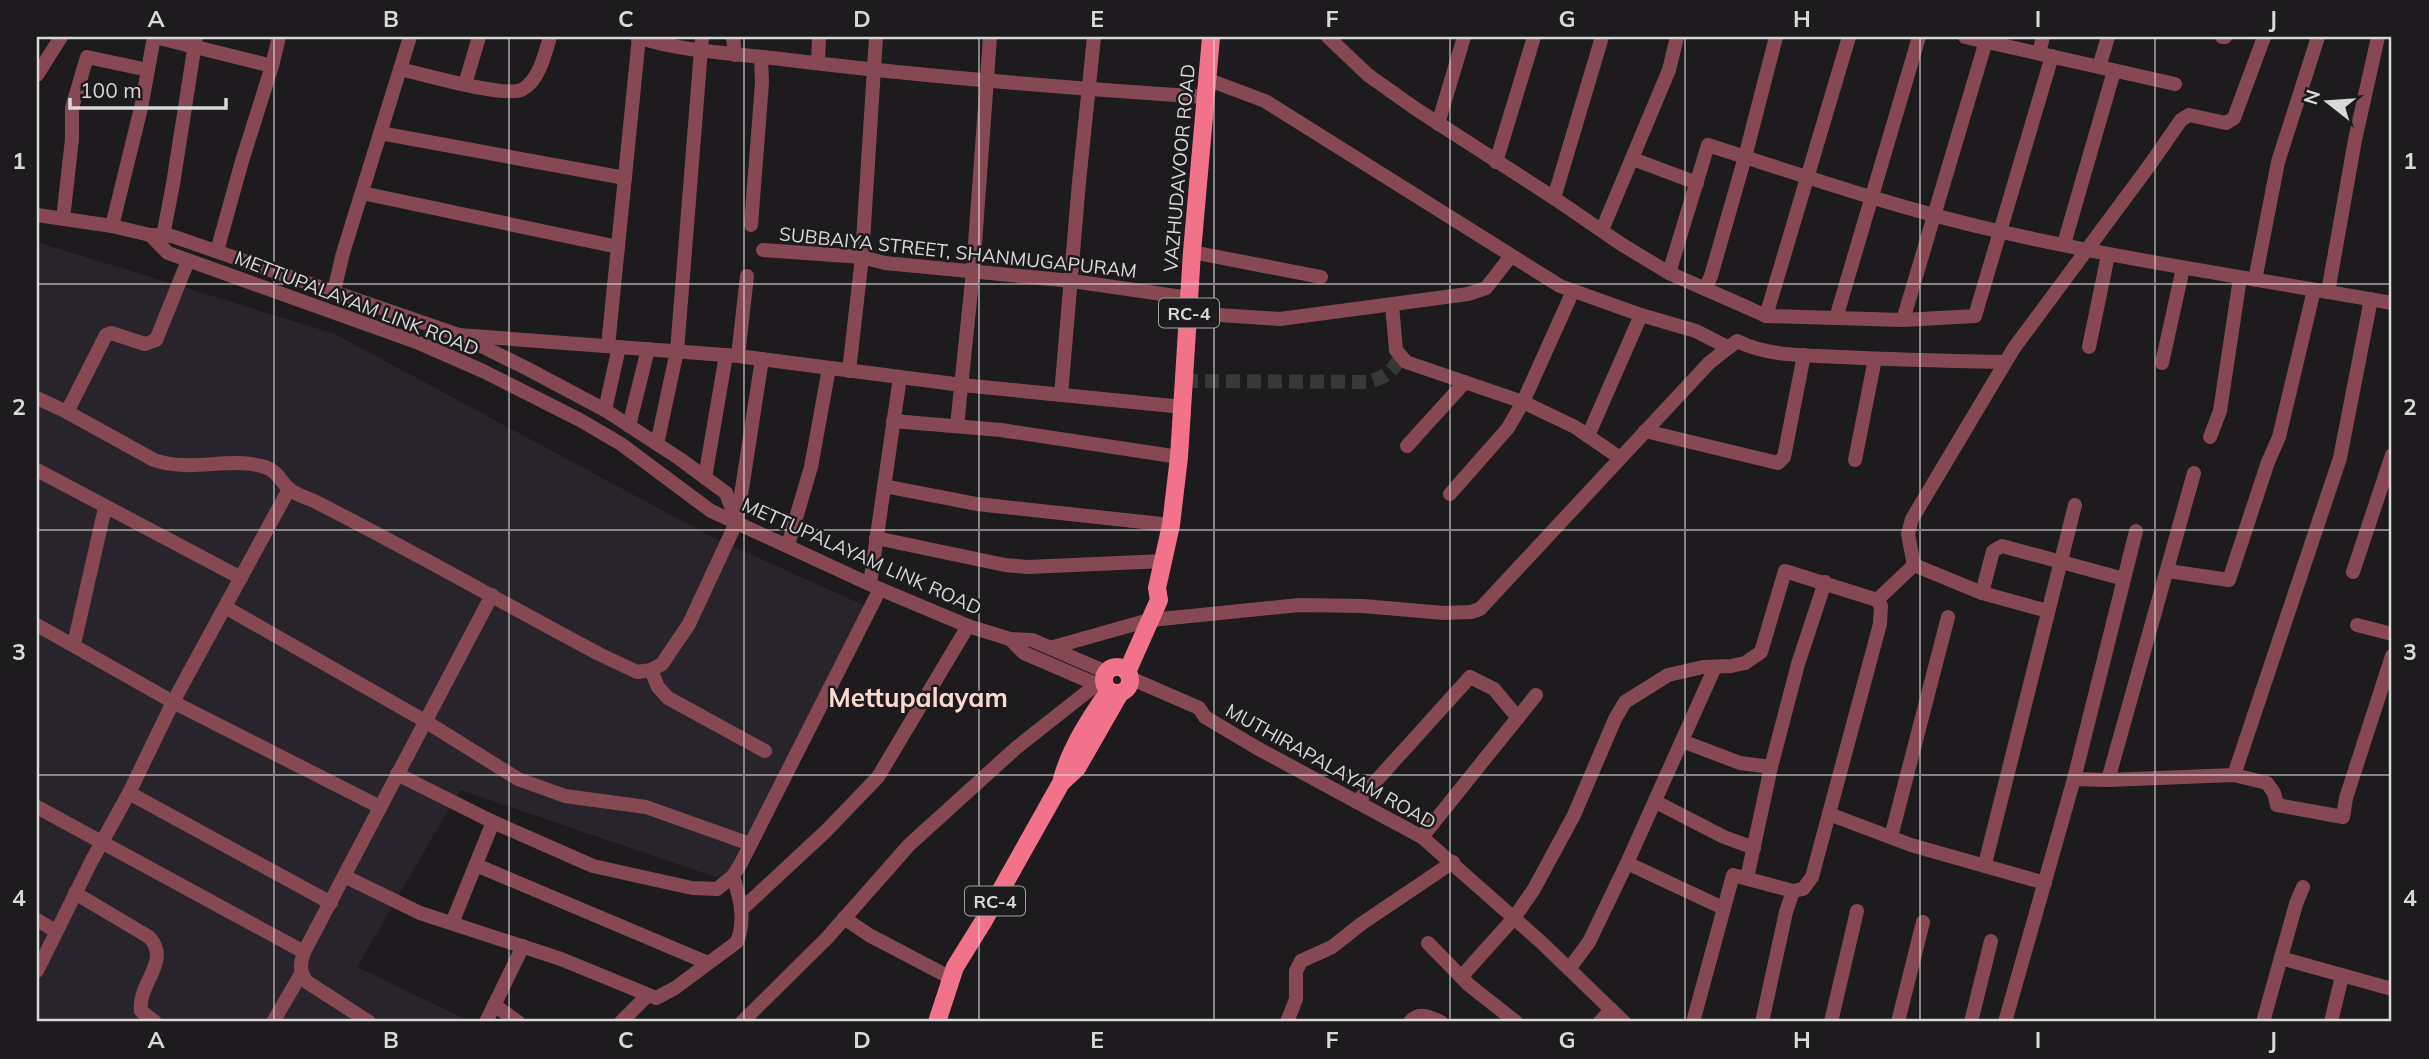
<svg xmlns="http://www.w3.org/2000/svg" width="2429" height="1059" viewBox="0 0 2429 1059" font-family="Mulish,sans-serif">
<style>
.built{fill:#29242b}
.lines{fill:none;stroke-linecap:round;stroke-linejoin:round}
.minor-tunnel{stroke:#393839;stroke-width:14;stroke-dasharray:14 7;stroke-linecap:butt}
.minor{stroke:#864954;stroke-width:14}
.major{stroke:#f2728c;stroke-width:18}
.grid{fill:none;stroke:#dad9da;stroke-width:2;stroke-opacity:0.55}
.labels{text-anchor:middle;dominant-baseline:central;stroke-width:5;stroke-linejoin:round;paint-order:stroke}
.shield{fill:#1d1b1d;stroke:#a1a0a1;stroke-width:2}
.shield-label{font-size:18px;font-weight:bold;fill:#dad9da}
.street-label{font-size:19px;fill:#dad9da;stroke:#1d1b1d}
.district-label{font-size:26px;font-weight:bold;fill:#fbd9d0;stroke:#1d1b1d}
.neatline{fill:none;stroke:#dad9da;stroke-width:2.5}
.grid-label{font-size:23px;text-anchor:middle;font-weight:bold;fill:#dad9da}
</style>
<rect width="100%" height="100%" fill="#1d1b1d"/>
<!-- built -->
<polygon class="built" points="37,242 335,334 712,537 870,608 733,883 460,790 357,967 471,1022 37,1022"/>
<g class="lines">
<!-- minor-tunnel -->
<path class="minor-tunnel" d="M1184,381L1369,382C1385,377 1393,372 1400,357"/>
<!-- minor -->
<g class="minor">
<polyline points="155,37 272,66"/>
<path d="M637,37C687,53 738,53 789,60C928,77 1067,88 1206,97"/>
<polyline points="733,37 735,55"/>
<polyline points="1328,37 1368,75 1416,109 1554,198 1621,244 1669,273 1744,306 1766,316 1903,320 1975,316 2052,56"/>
<polyline points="1965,37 2175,84"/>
<polyline points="2222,37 2225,37"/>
<polyline points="2039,53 2043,37"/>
<polyline points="818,63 819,37"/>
<polyline points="2099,67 2108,37"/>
<path d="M400,69C422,74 507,99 523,89C539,80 545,54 550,37"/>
<polyline points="37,75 61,37"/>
<polyline points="1209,80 1265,101 1560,286 1641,315 1696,331 1727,347"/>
<polyline points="465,84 479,37"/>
<polyline points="1438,124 1464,37"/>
<polyline points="380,133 625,178"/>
<polyline points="1633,159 1697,183"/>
<polyline points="1496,162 1534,37"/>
<polyline points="362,193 618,247"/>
<polyline points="1554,198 1602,37"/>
<polyline points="37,215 112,226 150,235 168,253 419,343 483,371 580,420 621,444 711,511 880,589 968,626 1010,639 1032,640 1106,672"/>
<polyline points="63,219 72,139 72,108 87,57 148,70"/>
<polyline points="751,225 762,83 761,58"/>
<polyline points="112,226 141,108 154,37"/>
<polyline points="1602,230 1669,70 1677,37"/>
<polyline points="150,235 172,236 459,335 526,368 605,410 680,459 726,493 736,520"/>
<polyline points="163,236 173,184 196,37"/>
<polyline points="2064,244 2114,71"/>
<polyline points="763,250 862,257 885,263 1072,281 1190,298"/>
<polyline points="217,251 242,161 272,66 279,37"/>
<polyline points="1192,252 1321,277"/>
<path d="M1669,273L1708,145C1801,175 1894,207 1989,229C2122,260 2258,279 2392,303"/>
<polyline points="2255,280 2278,162 2318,37"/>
<polyline points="1705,289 1711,276 1745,157 1776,37"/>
<polyline points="334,291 343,253 410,37"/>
<polyline points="2328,292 2355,140 2378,37"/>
<polyline points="1392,305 1396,350 1406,362 1523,402 1575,427 1620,458"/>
<polyline points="1189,313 1280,319 1468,294 1486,288 1511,256"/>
<polyline points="1766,316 1849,37"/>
<polyline points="1836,318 1919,37"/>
<polyline points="1903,320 1986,41"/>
<polyline points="459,335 738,356 962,385 1183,407"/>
<polyline points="608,346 639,37"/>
<polyline points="2089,347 2108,255"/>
<polyline points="738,356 747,276"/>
<polyline points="2162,363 2183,268"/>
<polyline points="849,371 862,257 876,37"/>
<polyline points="1061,395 1079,182 1094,37"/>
<path d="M37,398L67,412L154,460C192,473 229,456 265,467C277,471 280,480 288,488C294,494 304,497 312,500C409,549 503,603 599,654L637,672L651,670L662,664L689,624L737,521L762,359"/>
<polyline points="605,410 619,347"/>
<polyline points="67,412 106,335 111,333 145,344 156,340 188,261"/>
<polyline points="893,421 1001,430 1179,457"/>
<polyline points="629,426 648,349"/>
<polyline points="957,426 973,271 990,37"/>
<polyline points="1645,431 1778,463 1784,457 1804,355"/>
<polyline points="1588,436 1641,315"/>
<polyline points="2210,437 2220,411 2240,278"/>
<polyline points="657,444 677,351 702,37"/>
<polyline points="1407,446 1465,382"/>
<polyline points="1855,460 1875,359"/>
<polyline points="37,470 241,578"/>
<polyline points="705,478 726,355"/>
<polyline points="884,486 977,504 1171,525"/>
<polyline points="1450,494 1508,428 1523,402 1573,291"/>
<polyline points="876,538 1005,565 1028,567 1164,561"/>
<polyline points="788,545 811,467 829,368"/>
<polyline points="1914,565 1908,534 1912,519 2014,348 2149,166 2181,120 2189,115 2226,123 2234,118 2264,37"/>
<polyline points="1914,565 1982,593 2048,611"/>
<polyline points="2168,571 2229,580 2268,462 2279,437 2314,290"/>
<polyline points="2353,572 2392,455"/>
<polyline points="870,584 900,377"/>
<polyline points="1982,593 1993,551 2002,546 2124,579"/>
<polyline points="1877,600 1914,565"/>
<polyline points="225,607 425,721 518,779 565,796 646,807 750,844"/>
<path d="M1151,620L1299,605L1363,606L1444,613L1471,612L1480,609L1709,363L1737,341C1769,357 1808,355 1843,357C1897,360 1951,361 2005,362"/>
<polyline points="37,625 173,702 380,807"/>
<polyline points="2357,625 2392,634"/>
<polyline points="1010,639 1024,653 1091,682 1102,684"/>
<polyline points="74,644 105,508"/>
<polyline points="1050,648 1142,622"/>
<polyline points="651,670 658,687 668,698 765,751"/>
<polyline points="1130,678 1199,708 1205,717 1257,748 1422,837 1541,942 1624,1022"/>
<polyline points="1682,741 1740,763 1771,767"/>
<polyline points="397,774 493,822 593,866 692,888 717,889 733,876 740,865 880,589"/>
<polyline points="2234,775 2340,458 2371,299"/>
<polyline points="2074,779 2108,780 2234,775 2267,783 2274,793 2277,805 2343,817 2346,798 2392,656"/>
<polyline points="2108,780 2194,473"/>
<polyline points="129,793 331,903"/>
<polyline points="1357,802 1470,677 1494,689 1518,718"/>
<polyline points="1656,802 1724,837 1754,848"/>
<polyline points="37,807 304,952"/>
<polyline points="1829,814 1911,845 2045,883"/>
<polyline points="1422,837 1536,695"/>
<polyline points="1891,837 1948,617"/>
<polyline points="1627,863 1723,908"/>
<polyline points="1985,864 2075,505"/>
<polyline points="476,865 708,963"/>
<path d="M344,876L420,913L561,959L656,998L675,988L737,942C746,919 740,898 733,876"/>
<polyline points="1747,878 1771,767 1798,664 1825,582"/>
<path d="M75,893L149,937C172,961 137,984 141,1011L155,1022"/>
<polyline points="741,910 826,831 878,777 968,626"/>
<polyline points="844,918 869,935 951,978"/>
<polyline points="37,920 56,931"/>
<polyline points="452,923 493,822"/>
<polyline points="1428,943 1469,985 1516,1022"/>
<polyline points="2281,958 2392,989"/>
<polyline points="1569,969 1589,942 1627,863 1715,667"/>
<polyline points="37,971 91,862 129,793 173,702 289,489"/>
<polyline points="1461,977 1514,918 1534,889 1574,815 1615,719 1625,702 1668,675 1703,667 1731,666 1745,663 1761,652 1785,571 1877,600 1881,606 1880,624 1812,877 1803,889 1793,891 1733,875 1693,1022"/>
<polyline points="494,1005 518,1022"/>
<polyline points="273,1022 301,974"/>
<path d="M369,1022L307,982C299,971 300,964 304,952L492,595"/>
<polyline points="486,1022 523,946"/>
<polyline points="621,1022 647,996"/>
<polyline points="742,1022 827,938 909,845 1016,748 1097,684"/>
<polyline points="1287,1022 1296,999 1296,971 1301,961 1332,947 1361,924 1453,862"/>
<path d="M1410,1022C1419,1011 1430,1017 1441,1022"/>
<polyline points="1600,1022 1611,1009"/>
<polyline points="1762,1022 1786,912 1793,891"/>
<polyline points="1831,1022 1857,911"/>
<polyline points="1898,1022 1923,922"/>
<polyline points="1971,1022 1991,941"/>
<polyline points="2005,1022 2074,779 2136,531"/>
<polyline points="2263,1022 2296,904 2303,887"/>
<polyline points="2331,1022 2342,976"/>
</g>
<!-- major -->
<g class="major">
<circle cx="1117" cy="680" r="13"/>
<polyline points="1127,672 1159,600 1157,588 1171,525 1179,457 1192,252 1211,37"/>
<path d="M1062,779C1071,747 1090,718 1109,691"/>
<polyline points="937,1022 955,967 983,922 1061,783 1077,768 1120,693"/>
</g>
</g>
<!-- grid -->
<path class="grid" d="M274,37V1022M509,37V1022M744,37V1022M979,37V1022M1214,37V1022M1450,37V1022M1685,37V1022M1920,37V1022M2155,37V1022M37,284H2392M37,530H2392M37,775H2392"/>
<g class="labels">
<!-- shield labels -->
<g class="shield">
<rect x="1159" y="298.5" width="60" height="29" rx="5"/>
<rect x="965" y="886.5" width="60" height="29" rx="5"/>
</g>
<g class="shield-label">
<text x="1189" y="313">RC-4</text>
<text x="995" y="901">RC-4</text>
</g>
<!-- street labels -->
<g class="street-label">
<text transform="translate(1179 168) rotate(-85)">VAZHUDAVOOR ROAD</text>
<text transform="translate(958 252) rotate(6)">SUBBAIYA STREET, SHANMUGAPURAM</text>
<text transform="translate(357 303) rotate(21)">METTUPALAYAM LINK ROAD</text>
<text transform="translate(862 556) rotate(24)">METTUPALAYAM LINK ROAD</text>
<text transform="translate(1331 766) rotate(29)">MUTHIRAPALAYAM ROAD</text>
</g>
<!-- district labels -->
<g class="district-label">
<text x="918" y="697">Mettupalayam</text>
</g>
</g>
<!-- border -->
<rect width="2429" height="1059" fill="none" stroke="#1d1b1d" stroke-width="77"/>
<!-- north arrow -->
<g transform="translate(2328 102) rotate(287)" stroke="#1d1b1d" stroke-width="5" paint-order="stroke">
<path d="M0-5L12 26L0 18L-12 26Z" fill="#dad9da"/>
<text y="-10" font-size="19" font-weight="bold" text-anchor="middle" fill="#dad9da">N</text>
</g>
<!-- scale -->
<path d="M70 98v10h156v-10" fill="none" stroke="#dad9da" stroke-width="3.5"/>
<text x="80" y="98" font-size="21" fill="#dad9da" stroke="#1d1b1d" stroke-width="5" paint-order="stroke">100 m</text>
<rect x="38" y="38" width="2352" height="982" class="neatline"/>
<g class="grid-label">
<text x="156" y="27">A</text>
<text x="391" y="27">B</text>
<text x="626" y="27">C</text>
<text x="862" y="27">D</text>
<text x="1097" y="27">E</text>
<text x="1332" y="27">F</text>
<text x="1567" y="27">G</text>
<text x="1802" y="27">H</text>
<text x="2038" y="27">I</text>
<text x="2273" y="27">J</text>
<text x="19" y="169">1</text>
<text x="2410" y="169">1</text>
<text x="19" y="415">2</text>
<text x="2410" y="415">2</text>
<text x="19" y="660">3</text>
<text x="2410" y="660">3</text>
<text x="19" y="906">4</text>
<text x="2410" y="906">4</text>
<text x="156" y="1048">A</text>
<text x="391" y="1048">B</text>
<text x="626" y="1048">C</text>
<text x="862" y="1048">D</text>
<text x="1097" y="1048">E</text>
<text x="1332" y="1048">F</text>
<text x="1567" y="1048">G</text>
<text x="1802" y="1048">H</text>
<text x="2038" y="1048">I</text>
<text x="2273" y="1048">J</text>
</g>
</svg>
